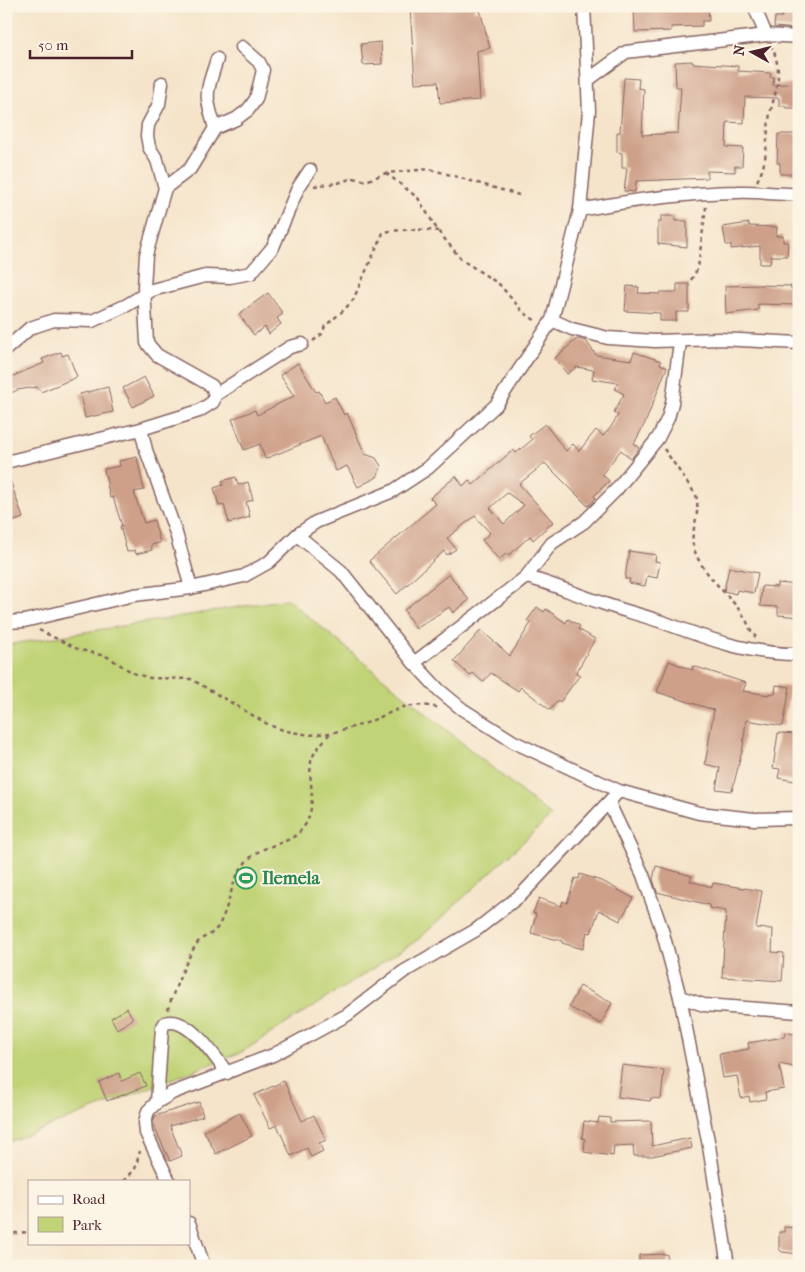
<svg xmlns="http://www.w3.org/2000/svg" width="805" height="1272" viewBox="0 0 805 1272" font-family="'IM FELL French Canon',serif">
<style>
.green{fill:#c0d376;stroke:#857950}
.building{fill:#cea089;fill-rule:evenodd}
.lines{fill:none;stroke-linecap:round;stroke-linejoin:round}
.street-casing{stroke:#866463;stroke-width:15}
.path{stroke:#866463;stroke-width:2.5;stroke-dasharray:4 4;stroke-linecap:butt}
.street{stroke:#fff;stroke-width:12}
.labels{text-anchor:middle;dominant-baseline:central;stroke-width:4;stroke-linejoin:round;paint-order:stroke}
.leisure-label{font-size:18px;font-weight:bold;fill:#27864d;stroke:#fcf5e5;text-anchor:start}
</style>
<rect width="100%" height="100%" fill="#fcf5e5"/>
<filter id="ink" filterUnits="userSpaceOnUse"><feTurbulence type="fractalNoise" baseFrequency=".02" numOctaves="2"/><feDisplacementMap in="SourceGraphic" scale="10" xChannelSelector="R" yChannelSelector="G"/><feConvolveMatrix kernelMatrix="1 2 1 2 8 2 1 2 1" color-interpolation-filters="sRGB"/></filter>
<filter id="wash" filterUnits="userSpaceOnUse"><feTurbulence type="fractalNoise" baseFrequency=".0096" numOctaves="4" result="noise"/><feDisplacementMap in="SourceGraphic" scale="20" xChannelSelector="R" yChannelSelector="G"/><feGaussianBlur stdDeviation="1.12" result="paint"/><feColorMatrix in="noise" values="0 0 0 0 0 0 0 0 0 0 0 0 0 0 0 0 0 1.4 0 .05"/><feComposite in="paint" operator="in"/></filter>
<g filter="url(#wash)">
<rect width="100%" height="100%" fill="#f5e4ca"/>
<!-- green -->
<polygon class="green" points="287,599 551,816 419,939 242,1052 6,1143 6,645"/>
<g id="blocks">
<!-- building -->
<g class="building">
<polygon points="410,6 473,6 474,11 480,10 490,48 477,51 480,100 440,103 438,82 415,83"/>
<polygon points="708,6 709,21 702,21 702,26 671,27 671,31 635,32 634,8"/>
<polygon points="783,6 799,6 799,29 774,27 775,17 782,17"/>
<polygon points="381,42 382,64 363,65 361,44"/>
<polygon points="692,61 692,63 738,66 738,71 771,73 770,77 774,77 773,85 799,83 799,108 786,108 785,106 779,106 779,98 745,97 744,123 727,122 726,147 743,148 742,166 735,166 735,172 707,171 707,178 636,181 635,192 624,191 627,168 622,168 622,153 617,152 617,132 620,132 624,78 639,79 638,88 644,89 642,135 678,133 681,87 676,87 675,62"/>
<polygon points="778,134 799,134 799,174 780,174 780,163 777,163"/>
<polygon points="661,216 675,216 675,221 687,221 687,247 658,244 658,222 661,222"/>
<polygon points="749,223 749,226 777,227 776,236 783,236 783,242 788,242 787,256 771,256 770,264 760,264 760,246 731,249 731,245 726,245 723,227"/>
<polygon points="677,284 689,284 689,312 676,312 676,321 660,321 660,313 625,311 627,286 639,287 638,293 660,294 660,292 677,292"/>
<polygon points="761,285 791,286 791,289 799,290 799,305 758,304 758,310 726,314 725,286"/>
<polygon points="268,293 283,314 277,318 281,324 269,334 265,327 254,335 239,314"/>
<path d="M577,339L586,341L596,355L631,360L634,352L661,361L660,364L667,367L646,421L634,444L639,448L631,459L621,450L602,474L609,481L594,496L596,498L588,506L545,463L519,484L553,522L533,540L530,536L509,555L507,553L499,560L482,540L490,533L475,516L447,538L456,549L447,555L444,551L397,594L369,561L436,504L430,498L456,476L463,486L469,480L473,485L513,450L516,453L532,440L529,436L545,424L566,451L573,444L579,451L596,430L603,436L611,427L618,415L614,412L624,394L615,389L618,383L592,379L594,370L577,367L567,374L555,358ZM507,493L524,505L504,524L490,508Z"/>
<polygon points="61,352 62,356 68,354 77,377 41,392 37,387 17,390 6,396 6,379 44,363 42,359"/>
<polygon points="298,363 316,392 319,391 325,402 335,397 344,415 347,413 365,454 376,458 381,466 377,477 358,487 347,466 336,471 321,436 265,459 260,444 244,450 232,419 255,410 257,415 294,396 280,375"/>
<polygon points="144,377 154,396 133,407 123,388"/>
<polygon points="108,387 113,412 85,418 80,394"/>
<polygon points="137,457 144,490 134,492 144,523 154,520 160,543 151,545 152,550 136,554 135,550 127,552 120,526 122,526 113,497 110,498 104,469 120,466 119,461"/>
<polygon points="8,474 23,518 6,524 6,475"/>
<polygon points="236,477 238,485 248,482 253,500 246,502 250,517 229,523 224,505 219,506 214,488 223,485 222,481"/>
<polygon points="629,551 656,555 655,561 660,562 657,578 647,576 645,586 629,583 630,579 625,579"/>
<polygon points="729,567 758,573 754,593 737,590 736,594 724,591"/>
<polygon points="449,574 469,600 453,613 449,607 416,629 404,610"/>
<polygon points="777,583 799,585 799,617 778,615 778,607 760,606 762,586 777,587"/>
<polygon points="537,607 544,612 546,609 566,623 568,619 580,626 578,629 595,639 576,673 580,675 560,702 558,700 550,710 521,687 518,691 491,673 483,682 473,673 470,676 454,661 481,630 510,656 531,623 527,621"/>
<polygon points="669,661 692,670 693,666 746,683 743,691 769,695 769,693 775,694 776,685 790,687 783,726 746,720 743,747 732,791 716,789 720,768 705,764 714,710 657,692"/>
<polygon points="778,733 799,734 799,776 796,775 795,781 778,778 780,769 773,768"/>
<polygon points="656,866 692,876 690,881 712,887 713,883 762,891 756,928 773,929 772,952 784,953 782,981 722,977 726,911 709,908 709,905 657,892 653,879"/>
<polygon points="580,874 604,882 633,898 620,921 599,910 591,933 587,932 583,949 562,943 562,941 531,933 536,914 533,913 539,898 561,906 563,901 567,903 575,878 579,879"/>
<polygon points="580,986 612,1003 601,1024 569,1007"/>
<polygon points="127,1008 133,1019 117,1029 111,1018"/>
<polygon points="785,1032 799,1035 799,1068 779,1064 784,1089 765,1092 766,1099 750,1102 749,1096 741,1098 737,1076 723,1078 719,1054 749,1049 748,1043 784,1037"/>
<polygon points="622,1065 664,1070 661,1099 651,1098 650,1101 618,1097"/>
<polygon points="119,1073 122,1081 140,1073 146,1086 107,1101 99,1082"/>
<polygon points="284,1081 302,1121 314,1115 326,1140 319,1143 323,1151 311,1157 307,1148 291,1156 277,1125 270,1128 254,1095"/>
<polygon points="199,1102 203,1116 170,1126 182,1156 170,1161 156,1131 153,1122 155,1116"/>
<polygon points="240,1113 252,1136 216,1154 204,1131"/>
<polygon points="599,1117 610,1118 610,1122 651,1121 652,1146 690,1138 692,1148 652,1156 634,1156 633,1145 614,1146 613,1156 584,1152 585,1139 582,1138 584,1121 598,1123"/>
<polygon points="784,1227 799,1228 799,1254 782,1252 779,1249 779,1232 784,1232"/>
<polygon points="667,1254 668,1266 639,1266 639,1255"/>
</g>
</g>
</g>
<g filter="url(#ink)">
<use href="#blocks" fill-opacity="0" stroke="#866463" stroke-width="1"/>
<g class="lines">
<!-- street casing -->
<g class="street-casing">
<g id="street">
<polyline points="766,35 799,37"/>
<polyline points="588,80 626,52 766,35 754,6"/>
<polyline points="162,83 159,104 148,125 147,136 149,147 157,160 165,188"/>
<path d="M215,128C204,92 206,94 217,59"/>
<path d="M580,210C632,200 684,193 737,192C758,191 778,195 799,194"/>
<polyline points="552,320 572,329 608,338 655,341 719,339 799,343"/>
<polyline points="6,349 30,328 54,320 92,321 127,305 152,290 205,276 230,277 251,273 273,247 298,188 310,170"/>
<polyline points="215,395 290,347 302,344"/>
<polyline points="141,429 146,450 176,533 191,588"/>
<polyline points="6,462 141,429 199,411 213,402 215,395 212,386 157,355 147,343 144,287 146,255 165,188 190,169 215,128 236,119 248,110 256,99 263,70 259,62 242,47"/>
<polyline points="297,535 341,571 414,663 439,690 462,709 514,742 619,791 699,813 754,819 799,818"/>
<path d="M526,577C551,583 574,594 599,602C620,610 643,615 665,623C708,639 752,655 799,654"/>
<polyline points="6,622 24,621 134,595 191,588 244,576 269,562 297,535 316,522 393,491 428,468 496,405 552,320 580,210 589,111 584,6"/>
<polyline points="414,663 526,577 552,543 584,522 616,490 658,438 668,418 672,403 680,342"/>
<polyline points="609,803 643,875 662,930 680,997 709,1146 728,1266"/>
<polyline points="680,997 704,1005 799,1012"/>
<path d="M157,1102L162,1028L165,1023C187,1015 215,1056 227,1073"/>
<polyline points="169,1181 146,1133 145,1122 148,1111 157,1102 172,1093 273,1055 347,1015 403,972 476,930 522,894 619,791"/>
<polyline points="189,1223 204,1266"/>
</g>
</g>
<!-- path -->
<g class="path">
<polyline points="386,173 418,198 438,231 462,260 499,284 523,312 536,321"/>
<path d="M757,181C768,163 766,140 769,120C771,105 778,90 778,74C778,65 776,56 772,47"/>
<polyline points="314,186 338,183 353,178 366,181 386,173 430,169 519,195"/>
<polyline points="691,280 698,268 706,207"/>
<path d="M313,341L322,334L325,326L344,310L353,300L383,233C387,229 431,229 438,231"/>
<path d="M664,449L696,495C701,515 690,531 693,545C699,573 731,595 744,617C749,624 750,632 756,637"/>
<polyline points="39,630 78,649 108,657 133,673 150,678 191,679 269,725 286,731 310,735 331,733 364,724 403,707 423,705 441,708"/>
<path d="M168,1010C171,997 190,950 199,941C204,936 212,935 217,928C232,905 229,876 251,857C268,842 292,846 305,825C319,801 306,777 312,758C316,749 324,741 330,733"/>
<polyline points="124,1181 135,1169 140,1151"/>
<polyline points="6,1234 29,1232"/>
</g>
<!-- street -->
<use href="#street" class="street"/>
</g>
</g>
<!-- icons -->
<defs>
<g id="stadium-ring" transform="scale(1.125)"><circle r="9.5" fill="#fcf5e5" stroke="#2e9e5b" stroke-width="1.5"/><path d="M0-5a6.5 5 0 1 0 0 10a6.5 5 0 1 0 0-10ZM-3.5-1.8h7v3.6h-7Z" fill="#2e9e5b"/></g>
</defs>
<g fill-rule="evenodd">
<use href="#stadium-ring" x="246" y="878"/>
</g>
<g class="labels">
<!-- leisure labels -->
<g class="leisure-label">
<text x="262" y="878">Ilemela</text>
</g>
</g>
<!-- margin -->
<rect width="805" height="1272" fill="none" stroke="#fcf5e5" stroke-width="25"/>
<!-- legend -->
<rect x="28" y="1180" width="162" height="65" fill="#fcf5e5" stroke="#b59f9b"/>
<rect x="38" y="1196" width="25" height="8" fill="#ffffff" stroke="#b59f9b"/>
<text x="72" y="1204" font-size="15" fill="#4a1f2b">Road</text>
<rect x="38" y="1217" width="25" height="15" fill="#c0d376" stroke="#b59f9b"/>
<text x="72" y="1230" font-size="15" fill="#4a1f2b">Park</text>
<!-- north arrow -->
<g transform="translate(752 52) rotate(278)" stroke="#fcf5e5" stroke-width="4" paint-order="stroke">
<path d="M0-4L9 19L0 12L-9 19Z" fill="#4a1f2b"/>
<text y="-8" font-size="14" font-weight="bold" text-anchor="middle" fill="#4a1f2b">N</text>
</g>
<!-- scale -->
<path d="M30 50v8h102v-8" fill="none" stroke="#4a1f2b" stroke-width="2.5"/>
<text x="38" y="50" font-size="15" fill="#4a1f2b" stroke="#fcf5e5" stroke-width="4" paint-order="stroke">50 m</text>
</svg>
